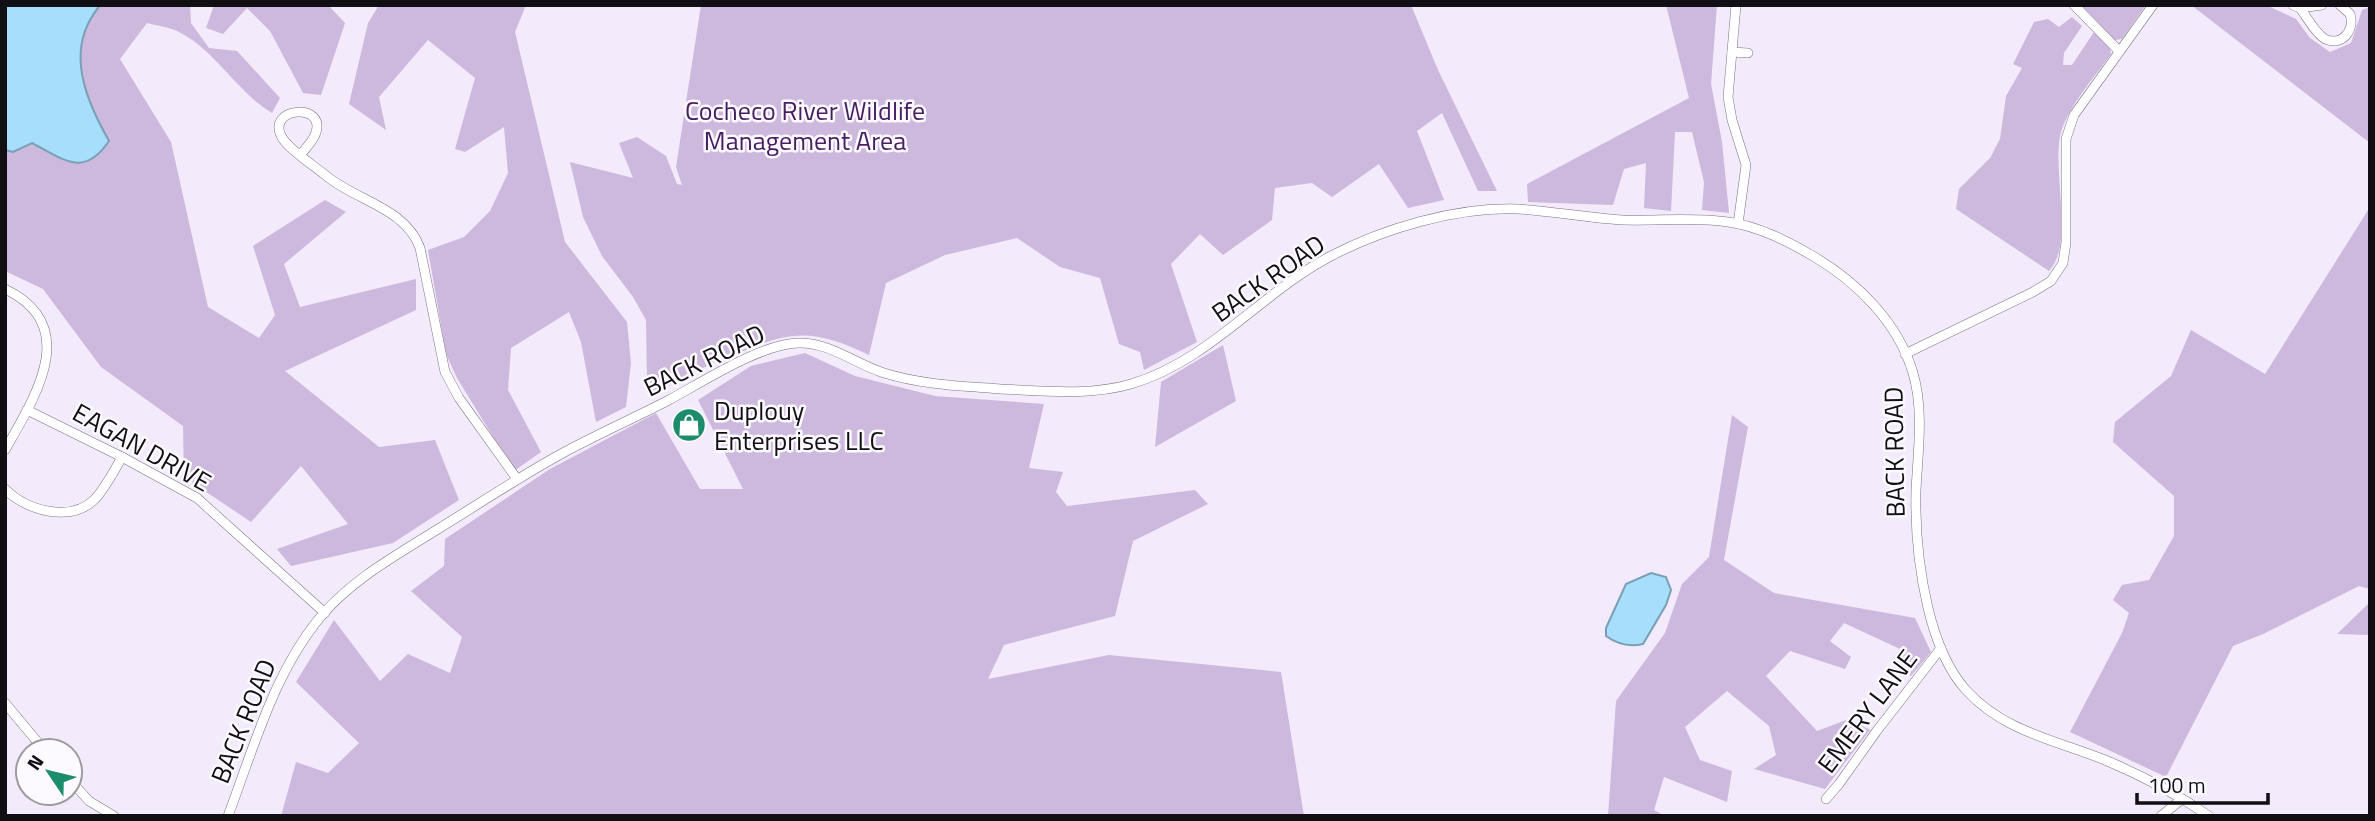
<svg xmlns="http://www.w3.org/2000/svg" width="2375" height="821" viewBox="0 0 2375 821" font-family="'Titillium Web',sans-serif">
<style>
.green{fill:#ccb9dd}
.water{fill:#a6defb;stroke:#79a0b6;stroke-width:2}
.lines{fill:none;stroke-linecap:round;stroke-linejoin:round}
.minor-casing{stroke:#7a7282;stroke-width:10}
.minor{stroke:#fff;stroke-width:9}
.labels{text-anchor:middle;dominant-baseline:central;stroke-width:5;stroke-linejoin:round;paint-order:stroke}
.park-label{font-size:26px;fill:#471e62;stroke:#fcfafe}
.street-label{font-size:26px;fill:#110e14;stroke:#fcfafe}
.poi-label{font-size:26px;fill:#110e14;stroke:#fcfafe;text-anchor:start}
</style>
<rect width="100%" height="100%" fill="#f3eafb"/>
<!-- green -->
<g class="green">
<path d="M100,5H190L191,23L209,48L237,51L280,98L272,113C237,92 214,49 179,32C170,27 157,26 147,23L120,59L171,142L208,307L259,338L275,315L253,246L325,200L346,212L284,264L300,307L416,279V310L285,371L379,447L435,440L459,500L393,543L291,566L277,549L348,524L301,466L251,522L184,477L183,426L101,367L43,289L5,271V150L13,152L32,143L65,161L109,140C90,107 69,63 88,24C91,17 96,11 100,5Z"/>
<polygon points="214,5 328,5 345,23 321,95 303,93 270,31 247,8 223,34 206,28"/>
<polygon points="379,5 526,5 515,32 565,242 627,322 631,363 626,407 596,422 581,342 569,312 511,348 508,390 541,452 514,471 457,378 446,354 428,250 464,237 490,211 508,173 504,127 465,152 455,149 475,78 428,40 379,97 386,130 349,104 368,23"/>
<path d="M701,5H1411L1438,70L1497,191H1478L1442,113L1417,131L1444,200L1408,208L1379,164L1332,197L1312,183L1275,188L1272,220L1223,255L1200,234L1171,264L1197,342L1144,370L1140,352L1119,344L1100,278L1060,267L1017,238L945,255L886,283L869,355C815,329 790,329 735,355L734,352L655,393L647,381L646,320L633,297L602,256L583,217L570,162L633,178L619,143L637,137L666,156L677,184L682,185L676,167Z"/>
<polygon points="1666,5 1717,5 1711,84 1722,142 1729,213 1702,210 1704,182 1692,132 1675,132 1671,211 1644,208 1646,163 1624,169 1613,205 1528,202 1527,184 1689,98"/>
<polygon points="2081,5 2146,5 2122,39 2115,40"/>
<polygon points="2191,5 2266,5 2296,19 2310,38 2330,52 2351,43 2362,10 2370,7 2370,143"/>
<path d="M2072,17L2082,26L2064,53L2063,65H2072L2094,32L2110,47L2111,54C2094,78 2070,104 2061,132C2051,169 2075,243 2049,271L1956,209L1959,189L1990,158L2000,139L2006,96L2022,68L2013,64L2034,22L2048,19L2059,27Z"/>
<polygon points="2370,207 2370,589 2359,586 2263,634 2233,646 2166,777 2070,732 2122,633 2129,613 2113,600 2122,585 2149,580 2174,536 2174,496 2113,442 2115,422 2171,376 2191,330 2265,374"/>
<polygon points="1223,345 1236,401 1155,447 1161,382"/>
<polygon points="805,353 855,376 935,396 1044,404 1029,468 1063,472 1056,492 1067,506 1195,490 1208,504 1133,541 1115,616 1004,645 988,679 1109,655 1281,672 1304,816 281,816 296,762 328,773 359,743 296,682 334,620 380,681 408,654 450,673 462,637 411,591 444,566 445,539 550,469 656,413 700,489 743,489 698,400 751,366"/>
<polygon points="1732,415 1748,427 1724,560 1774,593 1915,618 1931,652 1911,676 1891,661 1900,649 1844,623 1830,641 1851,657 1845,669 1790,651 1766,676 1817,731 1849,719 1870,730 1825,789 1754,769 1776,755 1769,726 1727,691 1685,727 1700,760 1732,771 1727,802 1664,777 1654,810 1665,816 1608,816 1616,701 1665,633 1682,584 1709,557"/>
<polygon points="2370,602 2370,635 2337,634"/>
</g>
<!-- water -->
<g class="water">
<path d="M5,5H100C96,11 91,17 88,24C69,63 90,107 109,141C84,178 64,160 32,143L13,152L5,150Z"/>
<path d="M1651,573L1666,577L1671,590L1666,605L1643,644C1630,647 1617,644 1606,636V628L1626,584Z"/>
</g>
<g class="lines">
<!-- minor casing -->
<g class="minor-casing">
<g id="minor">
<polyline points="1736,5 1728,97 1732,120 1746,165 1738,224"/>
<polyline points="2074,5 2119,51"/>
<polyline points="2293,5 2300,8 2322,5"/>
<path d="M2300,8C2307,17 2315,33 2325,39C2343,47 2355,29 2350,14L2340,5"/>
<polyline points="1732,52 1748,53"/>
<path d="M301,154C305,149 311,143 314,137C332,101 262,106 283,139C291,151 313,165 324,174C355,201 405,207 420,248L445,372L459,398L517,479"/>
<path d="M5,289C82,326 35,397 5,450"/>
<polyline points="1905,354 2033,292 2051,281 2063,263 2066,242 2066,139 2074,115 2153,5"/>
<polyline points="27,410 122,457 197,498 325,613"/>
<path d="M5,489C27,511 71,523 95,499C106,487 114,471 122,457"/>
<polyline points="5,703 45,751"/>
<polyline points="70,780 89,801 114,816"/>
<polyline points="1826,799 1839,784 1876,732 1941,648"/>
<path d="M228,816C254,747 274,672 322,615C354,578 397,555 438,529C479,504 519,477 561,454C596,435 632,419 667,401C701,383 760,344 798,343C830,342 855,364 884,373C923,385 961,386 1001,389C1044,391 1090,396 1131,384C1209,361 1260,294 1329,257C1384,228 1456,207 1518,209C1553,211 1588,218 1623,220C1658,221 1694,217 1728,222C1758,226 1787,241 1813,256C1857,282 1898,322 1913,373C1924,410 1918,452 1916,490C1915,530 1919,570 1928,608C1935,637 1946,668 1966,690C2004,732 2056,740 2105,760C2141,775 2177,794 2209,816"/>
<polyline points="2161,816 2182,799"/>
</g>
</g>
<!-- minor -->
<use href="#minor" class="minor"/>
</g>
<!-- icons -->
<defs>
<g id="shop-disc" transform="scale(1.75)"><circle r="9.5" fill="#1c8c6c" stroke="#fcfafe"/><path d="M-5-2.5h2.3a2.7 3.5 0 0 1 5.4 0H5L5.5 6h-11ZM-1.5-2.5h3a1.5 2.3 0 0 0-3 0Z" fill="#fff"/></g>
</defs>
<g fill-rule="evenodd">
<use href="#shop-disc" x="689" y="425"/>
</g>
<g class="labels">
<!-- park labels -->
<g class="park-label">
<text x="805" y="110">Cocheco River Wildlife<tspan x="805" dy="30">Management Area</tspan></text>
</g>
<!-- street labels -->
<g class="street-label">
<text transform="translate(1268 278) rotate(-35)">BACK ROAD</text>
<text transform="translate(704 360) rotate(-26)">BACK ROAD</text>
<text transform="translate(142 447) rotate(29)">EAGAN DRIVE</text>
<text transform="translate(1894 452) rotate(-91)">BACK ROAD</text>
<text transform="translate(1867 711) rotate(-53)">EMERY LANE</text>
<text transform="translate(243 721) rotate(-68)">BACK ROAD</text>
</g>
<!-- poi labels -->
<g class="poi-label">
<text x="714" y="410">Duplouy<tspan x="714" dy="30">Enterprises LLC</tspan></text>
</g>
</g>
<!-- border -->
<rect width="2375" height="821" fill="none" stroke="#110e14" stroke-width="14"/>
<!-- north arrow -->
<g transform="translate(49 772) rotate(305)"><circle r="33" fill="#fcfafe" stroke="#9e9ca0" stroke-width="2"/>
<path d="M0-5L12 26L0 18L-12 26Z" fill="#1c8c6c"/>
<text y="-10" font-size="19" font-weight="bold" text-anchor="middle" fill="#110e14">N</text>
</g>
<!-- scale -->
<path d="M2137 793v10h131v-10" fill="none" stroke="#110e14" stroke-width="3.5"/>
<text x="2148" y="793" font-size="21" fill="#110e14" stroke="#fcfafe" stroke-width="5" paint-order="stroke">100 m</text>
</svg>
